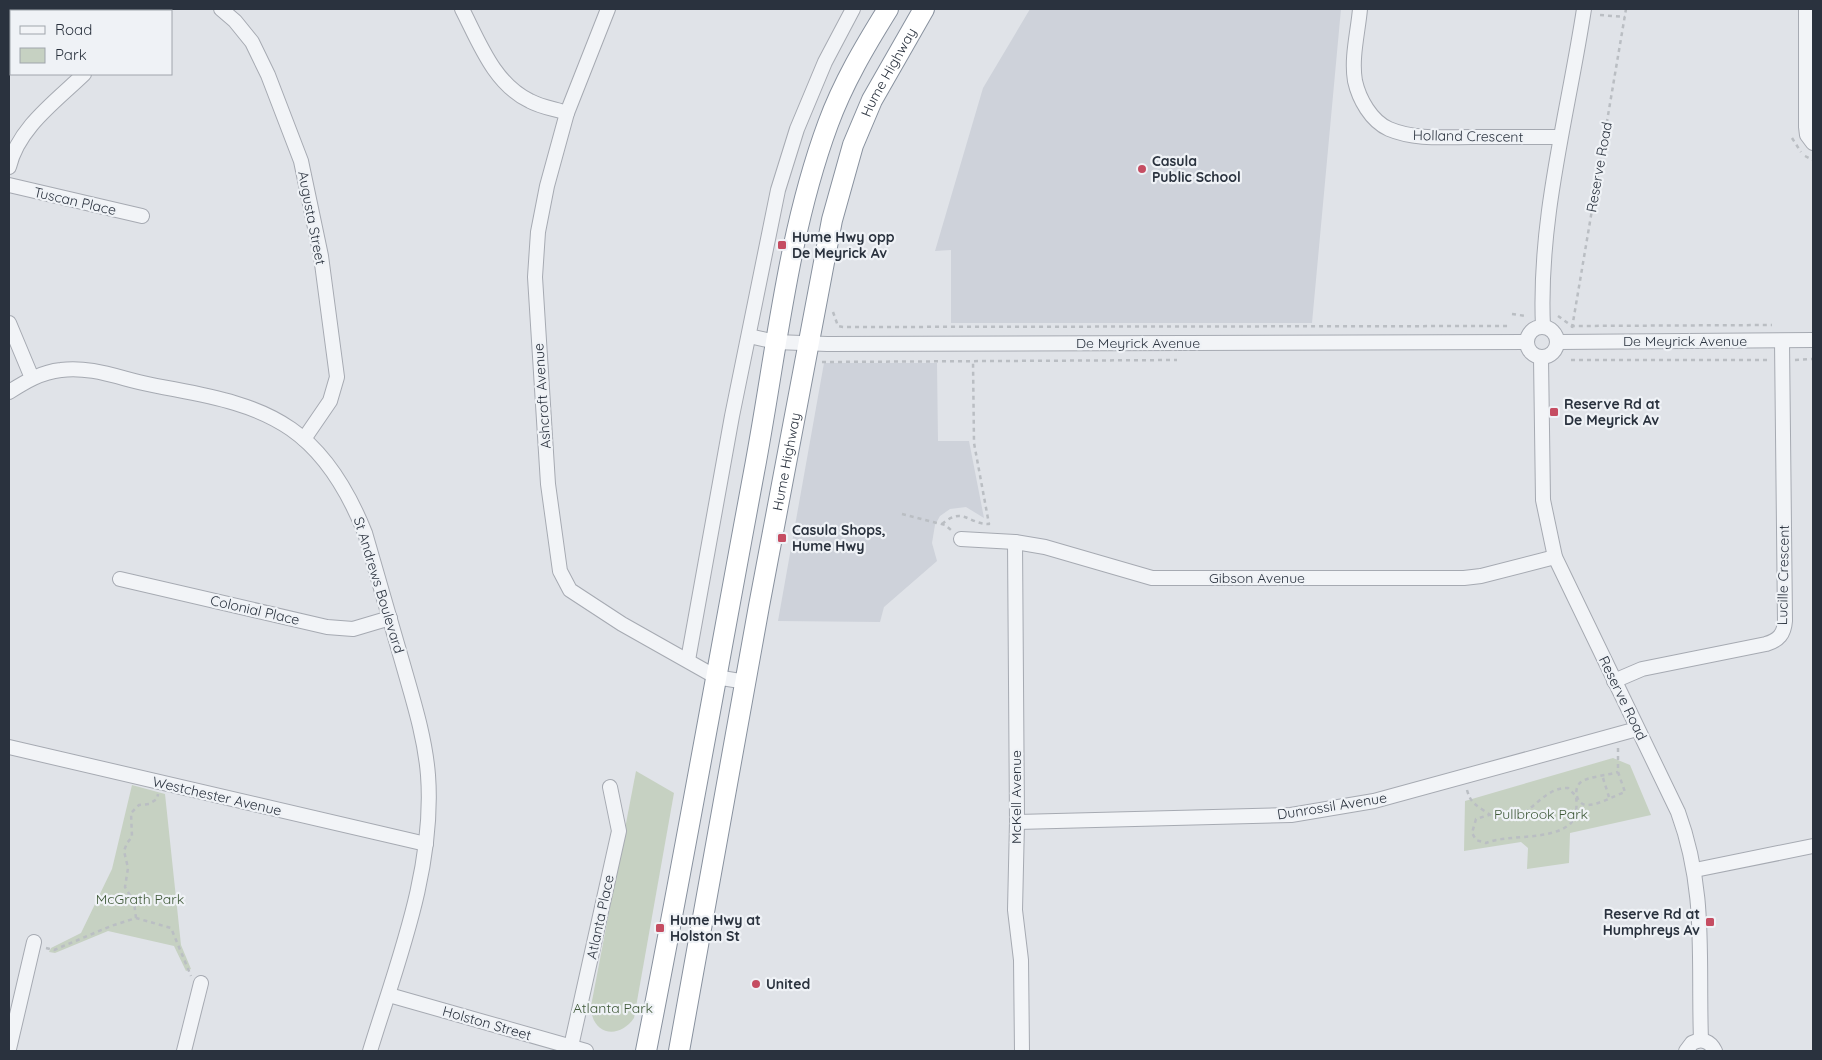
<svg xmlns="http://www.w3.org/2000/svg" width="1822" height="1060" viewBox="0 0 1822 1060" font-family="Quicksand,sans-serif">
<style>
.built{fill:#ced2da}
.green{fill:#c6d1c2}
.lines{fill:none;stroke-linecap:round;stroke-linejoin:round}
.minor-casing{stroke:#a6aab2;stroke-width:16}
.highway-casing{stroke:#88919e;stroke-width:22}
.path{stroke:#babec3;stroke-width:2.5;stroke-dasharray:4 4;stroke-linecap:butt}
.minor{stroke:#f2f4f7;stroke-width:14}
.highway{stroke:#fff;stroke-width:20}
.poi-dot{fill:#c54d62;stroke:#eff2f6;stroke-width:2}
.labels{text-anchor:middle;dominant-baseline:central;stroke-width:4.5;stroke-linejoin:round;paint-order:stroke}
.street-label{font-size:14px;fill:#2a323e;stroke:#eff2f6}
.poi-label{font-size:14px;font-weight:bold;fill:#2a323e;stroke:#eff2f6;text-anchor:start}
.park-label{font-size:14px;fill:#3f5938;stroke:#eff2f6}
</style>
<rect width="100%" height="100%" fill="#e0e3e8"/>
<!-- built -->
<g class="built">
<polygon points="1030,9 1341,9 1312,323 951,323 951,250 935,251 983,88"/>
<polygon points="824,363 937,363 938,441 969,441 984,518 966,507 950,509 940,516 935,525 932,543 937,561 884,607 880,622 778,621"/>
</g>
<!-- green -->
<g class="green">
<polygon points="1613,758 1630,765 1651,815 1570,833 1569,863 1527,869 1528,848 1521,842 1464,851 1465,801"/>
<path d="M636,771L674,793L634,1018C619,1040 591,1035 591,1006Z"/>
<polygon points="132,785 165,794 181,945 191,969 186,971 174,946 108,931 55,953 49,952 51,948 81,933 112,869"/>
</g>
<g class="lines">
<!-- minor casing -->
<g class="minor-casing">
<g id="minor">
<polyline points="221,9 235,21 252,42 268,75 301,161 321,256 337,377 330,401 304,439"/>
<path d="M462,9C479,42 494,84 530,101C541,107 555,109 567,113"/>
<polyline points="608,9 567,113 547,186 538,232 535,277 548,484 560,571 570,590 622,624 716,677 746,682"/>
<path d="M1360,9C1358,32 1351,58 1355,81C1359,99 1371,121 1389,129C1415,140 1445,137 1472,137C1502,137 1531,137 1560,137"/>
<polyline points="1806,9 1806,127 1807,135 1813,143"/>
<polyline points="146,11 149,9"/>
<path d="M9,167C18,128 56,101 84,74"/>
<polyline points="9,185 142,216"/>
<polyline points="9,323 32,378"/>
<circle cx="1542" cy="342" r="15"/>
<path d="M1543,327C1538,219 1568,114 1584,9"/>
<polyline points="749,336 776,342 827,344 1527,342"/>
<polyline points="1558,342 1813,340"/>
<path d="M1541,358L1543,500L1555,557L1678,812C1707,891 1698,958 1701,1040"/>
<path d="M9,392C25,382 41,372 61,370C88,366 117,377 143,383C193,394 248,399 291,429C327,454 349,493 365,533C378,578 391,623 404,668C414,703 425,738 428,775C435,869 397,963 370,1051"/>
<polyline points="961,539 1015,542 1045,547 1152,578 1464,578 1481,576 1555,557"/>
<polyline points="1015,542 1017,822 1015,910 1021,960 1022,1051"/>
<polyline points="120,579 327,627 353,629 390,618"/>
<polyline points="688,660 732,416 778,190 797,129 825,62 853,9"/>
<path d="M1614,681L1642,669L1766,644C1779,640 1784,634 1785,621L1782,341"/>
<polyline points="9,747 426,844"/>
<polyline points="1017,822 1291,815 1374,801 1637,729"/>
<polyline points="1695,870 1813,846"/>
<polyline points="389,995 586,1051"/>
<polyline points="9,1049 34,942"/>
<polyline points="184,1051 201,983"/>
<polyline points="570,1051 619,831 610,787"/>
<path d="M1686,1051L1692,1043C1702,1038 1710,1041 1715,1051"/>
</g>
</g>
<!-- highway casing -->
<g class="highway-casing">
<g id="highway">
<path d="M646,1051C684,859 718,665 754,472C776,356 787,235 828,124C843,83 865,46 888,9"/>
<path id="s1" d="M679,1051L759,606L832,220L853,145L872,100L924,9"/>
</g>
</g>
<!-- path -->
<g class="path">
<polyline points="1600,15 1625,17"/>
<polyline points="1792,138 1801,152"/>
<polyline points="1805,156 1813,160"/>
<polyline points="833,312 838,326 843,327 1510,326"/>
<polyline points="1512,314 1526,316"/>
<polyline points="1558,316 1572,326 1772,325"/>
<polyline points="1572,328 1626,9"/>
<polyline points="1571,360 1769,360"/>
<polyline points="1795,360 1813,359"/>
<polyline points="822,362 1177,360"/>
<polyline points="902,514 945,525 951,530"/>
<path d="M942,524C963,506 968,524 989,524L974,443L973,361"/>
<path d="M1618,748V772L1625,792C1616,795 1598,805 1588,805C1577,806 1572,789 1581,782C1587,777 1609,775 1618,772"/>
<polyline points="1603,778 1609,797"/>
<path d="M1467,790C1470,801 1474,804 1483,810C1522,841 1536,786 1568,788L1576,796C1577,805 1577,816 1571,823C1553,841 1508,834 1486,843L1476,840L1472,833L1476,819L1489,815"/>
<polyline points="136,918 134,902 125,887 128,868 124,851 127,843 132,837 131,813 139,805 149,804 157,799 158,794"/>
<polyline points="46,948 54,950 111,926 136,918 171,928 191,976"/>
</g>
<!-- minor -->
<use href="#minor" class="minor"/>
<!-- highway -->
<use href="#highway" class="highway"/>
</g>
<!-- markers -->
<g class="poi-dot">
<circle cx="1142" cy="169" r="5"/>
<rect x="777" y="240" width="10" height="10" rx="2.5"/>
<rect x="1549" y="407" width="10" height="10" rx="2.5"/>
<rect x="777" y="533" width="10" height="10" rx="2.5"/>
<rect x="1705" y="917" width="10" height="10" rx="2.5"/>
<rect x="655" y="923" width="10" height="10" rx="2.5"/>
<circle cx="756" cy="984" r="5"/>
</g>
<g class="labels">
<!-- street labels -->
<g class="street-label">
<text stroke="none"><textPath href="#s1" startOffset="1004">Hume Highway</textPath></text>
<text transform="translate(1468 136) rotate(1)">Holland Crescent</text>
<text transform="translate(1599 167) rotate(-80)">Reserve Road</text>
<text transform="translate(75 201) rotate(13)">Tuscan Place</text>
<text transform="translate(312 218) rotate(79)">Augusta Street</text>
<text x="1685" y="341">De Meyrick Avenue</text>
<text x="1138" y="343">De Meyrick Avenue</text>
<text transform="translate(542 396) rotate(-94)">Ashcroft Avenue</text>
<text stroke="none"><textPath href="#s1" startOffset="599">Hume Highway</textPath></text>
<text transform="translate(1783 575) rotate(-89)">Lucille Crescent</text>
<text x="1257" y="578">Gibson Avenue</text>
<text transform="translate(379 585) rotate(73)">St Andrews Boulevard</text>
<text transform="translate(255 610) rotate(13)">Colonial Place</text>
<text transform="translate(1623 698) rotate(64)">Reserve Road</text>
<text transform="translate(217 796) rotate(13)">Westchester Avenue</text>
<text transform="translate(1016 797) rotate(-90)">McKell Avenue</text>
<text transform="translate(1332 806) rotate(-9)">Dunrossil Avenue</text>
<text transform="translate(600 917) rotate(-78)">Atlanta Place</text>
<text transform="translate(487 1023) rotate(16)">Holston Street</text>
</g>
<!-- poi labels -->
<g class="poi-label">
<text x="1152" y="161">Casula<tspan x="1152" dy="16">Public School</tspan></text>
<text x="792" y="237">Hume Hwy opp<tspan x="792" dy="16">De Meyrick Av</tspan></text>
<text x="1564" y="404">Reserve Rd at<tspan x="1564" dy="16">De Meyrick Av</tspan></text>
<text x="792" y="530">Casula Shops,<tspan x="792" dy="16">Hume Hwy</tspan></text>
<text x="1700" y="914" text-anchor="end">Reserve Rd at<tspan x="1700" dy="16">Humphreys Av</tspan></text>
<text x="670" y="920">Hume Hwy at<tspan x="670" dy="16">Holston St</tspan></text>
<text x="766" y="984">United</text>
</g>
<!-- park labels -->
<g class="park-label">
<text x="1541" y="814">Pullbrook Park</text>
<text x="140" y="899">McGrath Park</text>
<text x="613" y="1008">Atlanta Park</text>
</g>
</g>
<!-- border -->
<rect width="1822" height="1060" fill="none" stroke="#2a323e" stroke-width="20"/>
<!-- legend -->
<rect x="10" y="10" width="162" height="65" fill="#eff2f6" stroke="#a0a5ac"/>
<rect x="20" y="26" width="25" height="8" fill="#f2f4f7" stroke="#a0a5ac"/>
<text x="55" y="35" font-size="15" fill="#2a323e">Road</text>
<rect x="20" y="48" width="25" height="15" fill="#c6d1c2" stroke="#a0a5ac"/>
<text x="55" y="60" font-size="15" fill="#2a323e">Park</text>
</svg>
